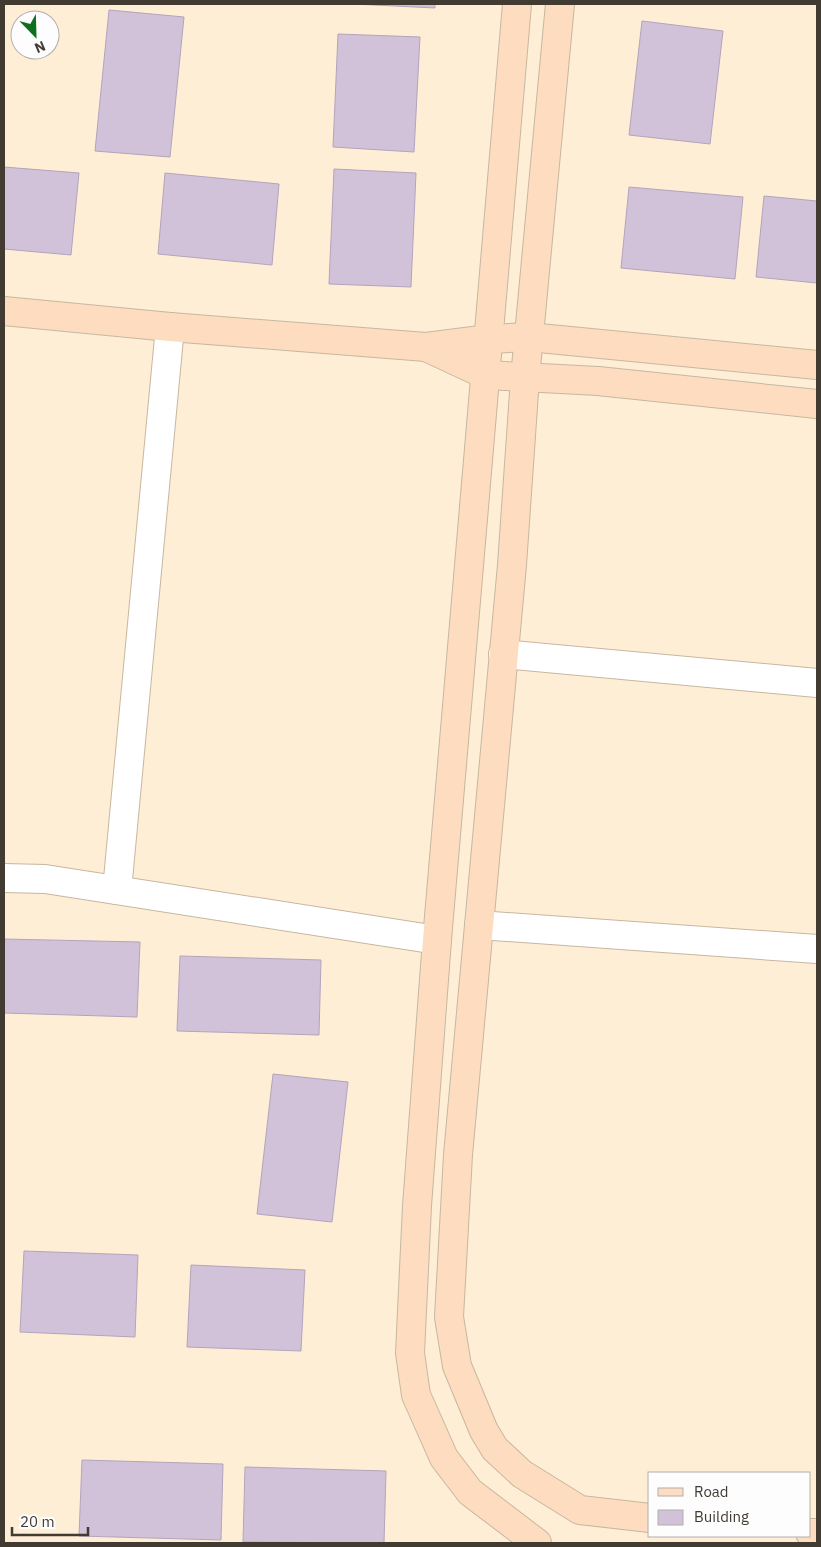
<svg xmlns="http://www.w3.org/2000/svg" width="821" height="1547" viewBox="0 0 821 1547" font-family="'IBM Plex Sans',sans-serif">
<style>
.building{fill:#d1c2d9;stroke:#b3a4bb}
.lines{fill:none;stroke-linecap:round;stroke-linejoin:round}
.street-casing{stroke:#c7b7a1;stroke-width:30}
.secondary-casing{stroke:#c7b7a1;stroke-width:30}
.street{stroke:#fff;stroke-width:28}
.secondary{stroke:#fddcbf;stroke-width:28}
</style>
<rect width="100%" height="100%" fill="#feeed6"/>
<!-- building -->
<g class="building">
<polygon points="354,4 435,4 435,8"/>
<polygon points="109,10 184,17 170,157 95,151"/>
<polygon points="642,21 723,31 710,144 629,135"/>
<polygon points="338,34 420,37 414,152 333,147"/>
<polygon points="4,167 79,173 71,255 4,249"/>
<polygon points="334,169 416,173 411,287 329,284"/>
<polygon points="165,173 279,184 272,265 158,254"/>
<polygon points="629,187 743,197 735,279 621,268"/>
<polygon points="764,196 817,201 817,283 756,277"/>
<polygon points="4,939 140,942 137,1017 4,1013"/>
<polygon points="180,956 321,960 319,1035 177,1031"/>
<polygon points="273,1074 348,1082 332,1222 257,1214"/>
<polygon points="24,1251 138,1255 135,1337 20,1332"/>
<polygon points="191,1265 305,1270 301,1351 187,1347"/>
<polygon points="82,1460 223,1464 221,1540 79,1536"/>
<polygon points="245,1467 386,1471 384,1543 243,1542"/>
</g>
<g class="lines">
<!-- street casing -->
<g class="street-casing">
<g id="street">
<polyline points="503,654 817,683"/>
<polyline points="4,878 45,879 437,940"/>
<polyline points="117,890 170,327"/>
<polyline points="479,925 817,949"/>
</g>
</g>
<!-- secondary casing -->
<g class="secondary-casing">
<g id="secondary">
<polyline points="517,4 437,940 417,1206 410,1353 416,1395 444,1458 470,1492 537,1543"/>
<polyline points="560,4 525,378 512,565 458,1155 449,1317 457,1366 484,1431 495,1449 522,1474 580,1510 650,1518"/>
<polyline points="4,311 170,327 426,347 489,339 529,337 817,365"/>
<polyline points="426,347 486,375 598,381 817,404"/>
<polyline points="810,1533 817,1533"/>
</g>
</g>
<!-- street -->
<use href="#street" class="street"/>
<!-- secondary -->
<use href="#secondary" class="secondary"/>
</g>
<!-- border -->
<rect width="821" height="1547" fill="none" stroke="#413b31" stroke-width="10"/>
<!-- legend -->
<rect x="648" y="1472" width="162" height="65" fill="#fdfdfd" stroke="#b2afab"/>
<rect x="658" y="1488" width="25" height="8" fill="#fddcbf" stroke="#b2afab"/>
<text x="694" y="1497" font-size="15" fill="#413b31">Road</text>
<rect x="658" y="1510" width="25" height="15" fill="#d1c2d9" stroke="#b2afab"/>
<text x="694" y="1522" font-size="15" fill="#413b31">Building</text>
<!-- north arrow -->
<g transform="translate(35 35) rotate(157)"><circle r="24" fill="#fdfdfd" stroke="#b2afab"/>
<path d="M0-4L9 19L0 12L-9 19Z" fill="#0e6f1d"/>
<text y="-8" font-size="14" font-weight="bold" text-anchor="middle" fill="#413b31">N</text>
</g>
<!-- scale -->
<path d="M12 1527v8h76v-8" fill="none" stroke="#413b31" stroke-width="2.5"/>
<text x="20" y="1527" font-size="15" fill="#413b31" stroke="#fdfdfd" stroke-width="4" paint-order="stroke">20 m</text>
</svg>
